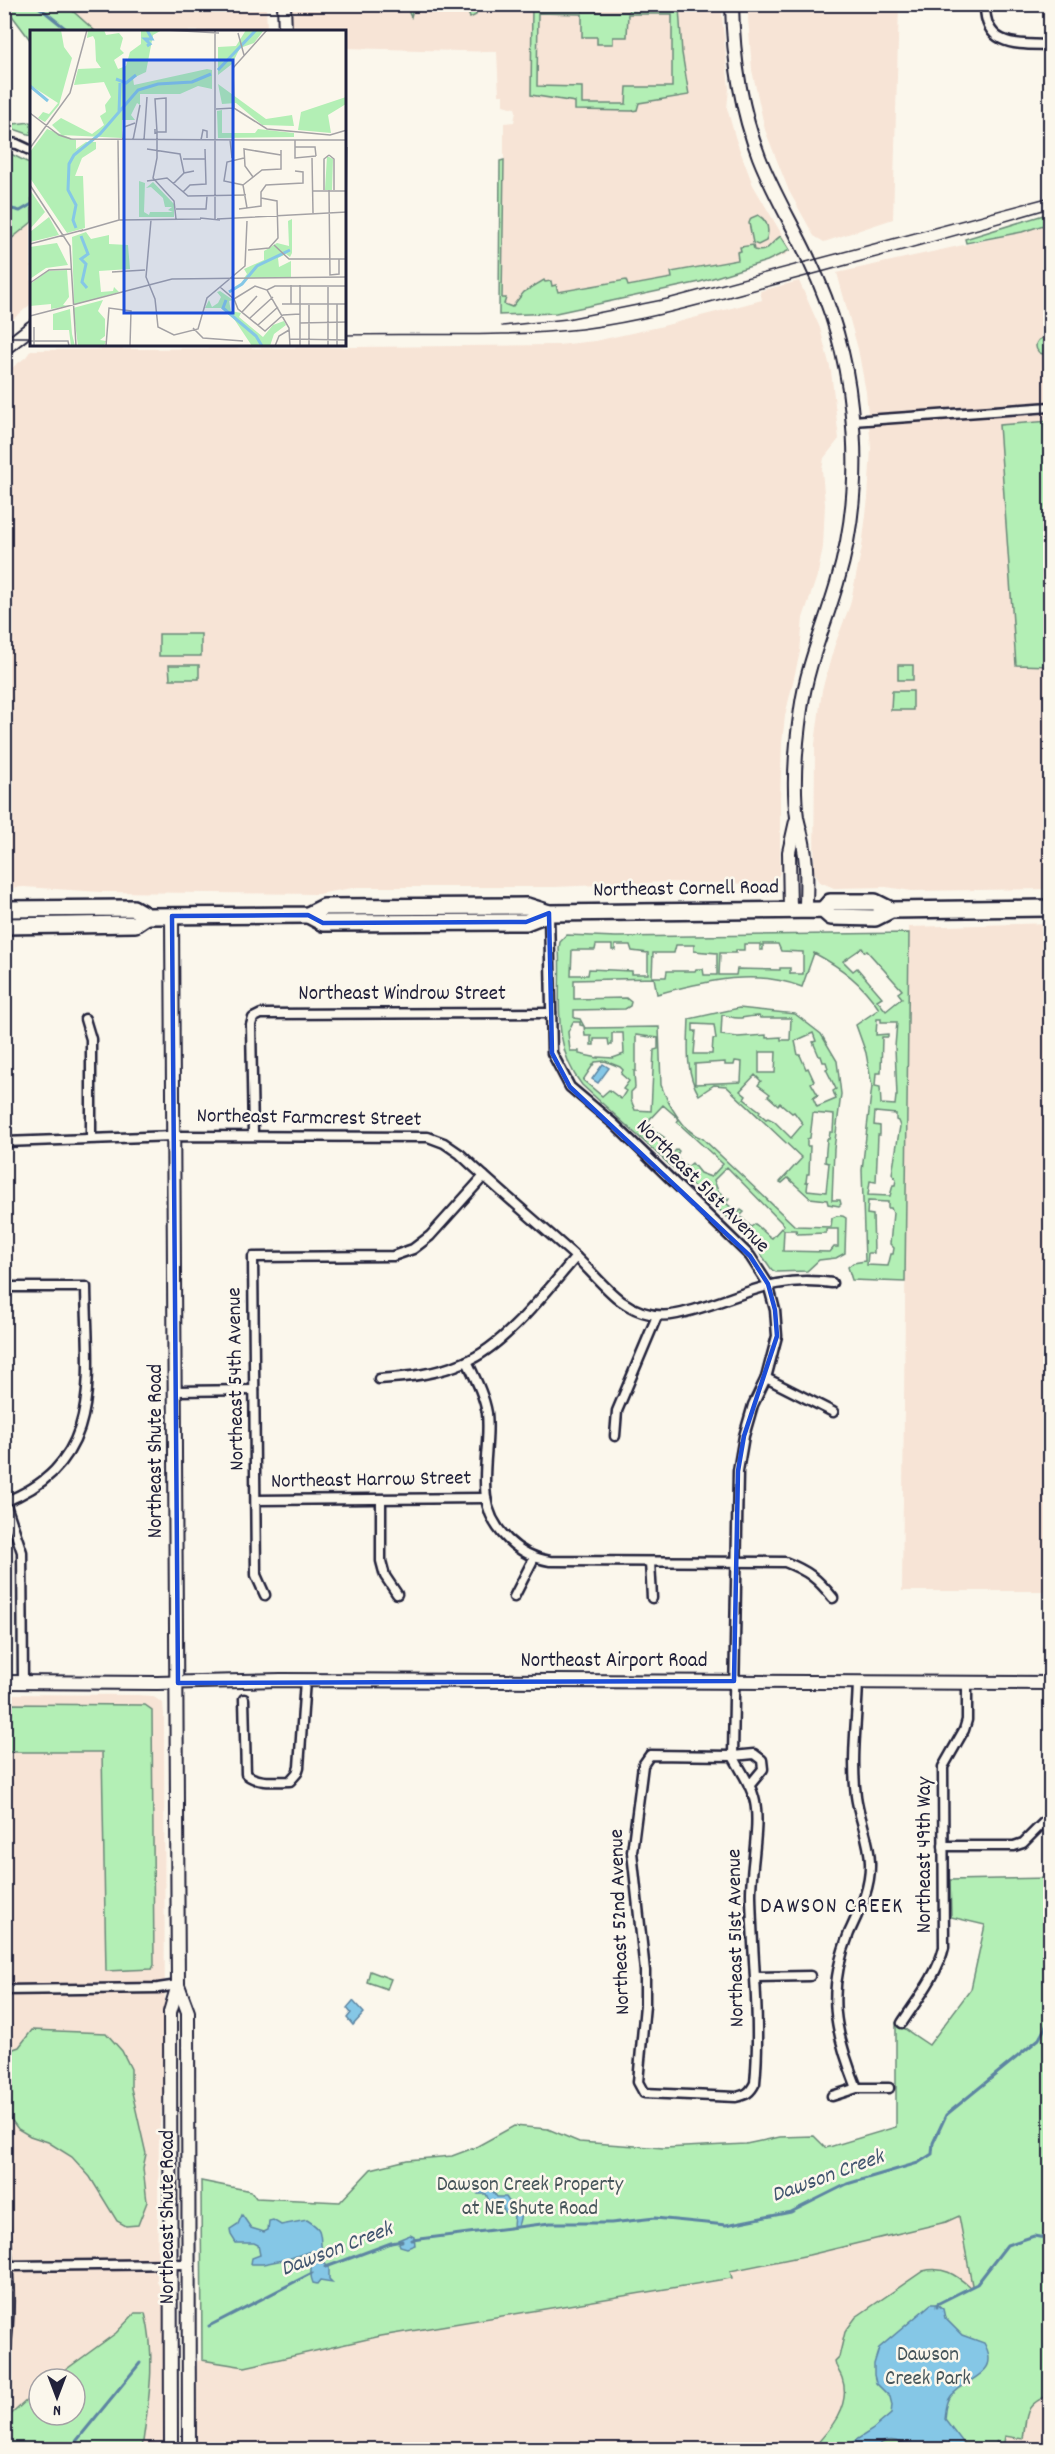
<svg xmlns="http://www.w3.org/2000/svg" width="1055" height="2454" viewBox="0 0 1055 2454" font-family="Dekko,sans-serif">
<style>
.built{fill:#f7e4d6;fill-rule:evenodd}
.green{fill:#b3efb5;stroke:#6a8878;stroke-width:1.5;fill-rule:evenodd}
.water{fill:#85c7e6;stroke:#5d85a2;stroke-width:1.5}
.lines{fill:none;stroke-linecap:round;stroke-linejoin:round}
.stream{stroke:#5d85a2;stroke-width:3}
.street-casing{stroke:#22223b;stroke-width:13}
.secondary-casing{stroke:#22223b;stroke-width:16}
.highway-casing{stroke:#22223b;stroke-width:20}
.street{stroke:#fbf7ec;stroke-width:8}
.secondary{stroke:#fbf7ec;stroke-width:12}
.highway{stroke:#fbf7ec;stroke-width:15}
.tram{stroke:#22223b;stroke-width:1.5}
.marked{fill:none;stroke:#1d4ed8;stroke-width:4.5;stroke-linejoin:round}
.labels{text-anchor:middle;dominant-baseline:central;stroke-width:5;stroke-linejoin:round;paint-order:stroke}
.street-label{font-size:21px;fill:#22223b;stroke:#fbf7ec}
.park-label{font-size:21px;fill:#46555a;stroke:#fbf7ec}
.neighbourhood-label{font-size:22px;letter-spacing:1.5px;fill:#22223b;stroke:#fbf7ec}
.water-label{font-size:22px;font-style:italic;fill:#40546e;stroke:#fbf7ec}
.inset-river{fill:none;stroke:#85c7e6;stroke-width:3}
.inset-road{fill:none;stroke:#a4a2a5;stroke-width:1.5}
.view{fill:#1d4ed8;fill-opacity:0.15;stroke:#1d4ed8;stroke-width:3}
.inset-edge{fill:none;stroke:#22223b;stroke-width:3}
</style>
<rect width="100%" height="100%" fill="#fbf7ec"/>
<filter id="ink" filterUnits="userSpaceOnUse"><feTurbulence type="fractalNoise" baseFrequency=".0167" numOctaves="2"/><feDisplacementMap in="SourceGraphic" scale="12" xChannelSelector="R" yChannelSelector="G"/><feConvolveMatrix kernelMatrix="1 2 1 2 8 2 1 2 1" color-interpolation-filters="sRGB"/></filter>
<g filter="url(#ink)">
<!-- built -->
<g class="built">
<polygon points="66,5 266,5 267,31 95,31"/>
<polygon points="291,5 721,5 729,89 727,108 736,140 753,185 791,250 785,255 767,261 700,282 556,313 499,315 500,161 504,160 504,123 514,122 516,111 515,108 503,105 503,95 499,95 497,52 345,48 345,32 292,31"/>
<polygon points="747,5 899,5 893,219 824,242 814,236 789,191 765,130 752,70"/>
<polygon points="31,222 31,304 12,320 5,320 5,244"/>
<polygon points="1050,223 1050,421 1000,425 1016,665 1050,666 1050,889 912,891 886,887 834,888 820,882 814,872 815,744 822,690 834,647 850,605 862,547 868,498 871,448 866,392 858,349 837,273 1022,232"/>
<polygon points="799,281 820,328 831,371 839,439 824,458 822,470 825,504 823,547 818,573 803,618 800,652 785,716 782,743 780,799 780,872 775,883 763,887 758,884 666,882 555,887 358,887 318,894 101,892 24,887 5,888 4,374 26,357 31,350 558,345 595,341 659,327 762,300 760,291"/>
<polygon points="1050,923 1050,1591 902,1591 909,927"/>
<path d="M5,1694L137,1695L152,1696L163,1703L164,1714L165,2072L159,2135L157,2282L165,2296V2449L5,2450ZM39,2379H75V2415H39Z"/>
<polygon points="1050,2199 1050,2449 197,2449 197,2361"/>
</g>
<!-- green -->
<g class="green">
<polygon points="4,5 66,5 95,31 32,32 31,41"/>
<polygon points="409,5 409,4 477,5 476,15 470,18 467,9 413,9 411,17 409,13"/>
<path d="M532,5L579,6L582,7L583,12H628L630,7H679L682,53L689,95L639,103L637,110L632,111L575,110V102L531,95ZM538,13L582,14V37H597V44H613V37H627L628,14H672V87H627L626,104H582V87L537,86Z"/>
<polygon points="31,122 31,135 5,126 5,125"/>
<polygon points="5,153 9,153 31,164 32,222 5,244"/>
<path d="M504,160L502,298H506L504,304L512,307L524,292L544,280L545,282L551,281L552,286L556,285L558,292L626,280L628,286L672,278L671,272L738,260L737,252L741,251L740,247L753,245L754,250C769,254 770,242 781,236L790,250L767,261L700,282L556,313L499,315L500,161Z"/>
<polygon points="1050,213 1050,223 1022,232 966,243 965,239"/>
<path d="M758,215C768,221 770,230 766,241L758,245L753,243L749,223L751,218Z"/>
<circle cx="1044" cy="346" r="8"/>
<polygon points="1050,421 1050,666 1016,665 999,425"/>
<rect x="159" y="634" width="42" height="22"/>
<polygon points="169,665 199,665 199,679 170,679"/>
<rect x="898" y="665" width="15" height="15"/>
<polygon points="892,691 913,691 913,710 891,710"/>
<path d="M909,933L905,1282L852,1280L848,1267L853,1263L865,1261L862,1170L872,1086L866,1053L856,1025L879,1009C862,983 842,968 814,953L802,987C754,968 704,982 657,994L654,978L574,980V999L626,998L631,1002L630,1006L625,1009L574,1010V1018L580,1019L585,1028L659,1027L661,1085C667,1102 684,1133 702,1138L795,1226L831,1227L832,1218C836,1216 841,1214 846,1218L845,1253L836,1258L819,1260L807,1271L776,1272L772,1270L752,1241L737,1226L582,1085C550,1045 562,995 559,948L560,942L567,935L616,937ZM744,944H760V950H763V944H778L781,951L803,952V974H790V968H780V970L737,969L736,975H719L720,953H736V950H744ZM596,945H612V950H615V945H630L632,951L648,953V974H632V971L589,969L588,975H571L572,950H595ZM676,945H694V951L717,953V975H704L703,969H696L695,971H667L666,977H652L653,953H674ZM862,948L865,952L867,951L902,990L898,993L902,998L886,1011L877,1000L882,997L857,968L853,971L843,961ZM881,1019V1022H897L895,1047L897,1096H896L895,1105L881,1104L880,1087L875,1086L876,1073H881L882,1037H888V1034L876,1035L877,1019ZM573,1022H580V1025L584,1026L585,1036H591V1045H594V1039H608L609,1045H612V1033H623L624,1054L613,1058L598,1057V1058L579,1054V1051H570L568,1032ZM636,1035L658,1038V1049L654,1050L651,1111L635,1110L631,1100V1092L635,1088L634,1071H636ZM605,1061L620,1067L623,1070L621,1074L629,1081L623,1089L626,1091L621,1099L609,1090L602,1096L583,1080L595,1062ZM663,1105L679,1119L677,1122L723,1164L711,1177L700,1173L692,1163L687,1167L676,1156L679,1151L677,1149L673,1153L662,1142L665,1138L654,1130L649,1120ZM875,1112L896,1114V1120L898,1121L900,1126L892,1174L896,1179L895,1185H893L890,1196L868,1195L870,1181L876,1182L878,1135H880V1126L874,1125ZM727,1167L784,1225L772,1238C766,1235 759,1226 755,1224L751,1227L740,1216L744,1212L741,1210L738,1213L726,1203L729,1199L718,1191L714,1180ZM868,1201L888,1202V1208H891L893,1213L890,1244L894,1248L893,1254H891L888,1266L867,1265L868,1253H874L873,1215L867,1214ZM826,1229H838V1247H834L830,1252L783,1251L784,1230H796L797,1234L826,1233Z"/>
<path d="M739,1008L795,1014L821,1034L837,1061L841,1094L834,1149L832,1200H840L841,1204L839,1206L828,1204L827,1200L810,1198L788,1178L782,1183L780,1182L802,1158L726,1086L714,1085L699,1095C685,1072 688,1045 689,1019ZM722,1015C729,1015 732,1019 741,1018C746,1017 752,1016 759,1016L760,1018H791L790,1040H781V1037L766,1038V1035L738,1037L721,1035ZM693,1024L714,1025L716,1039H713L712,1054H694L696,1031H693ZM813,1033L816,1041L813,1042L819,1056H821L823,1062H826L828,1068L826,1069L836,1089L833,1091L836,1099L817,1107L813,1098L818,1095L811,1083L814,1081L808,1068L806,1069L800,1055H798L795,1041ZM759,1052H776L775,1073H759ZM735,1061L742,1062L741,1082L695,1084V1064L725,1062V1065H734ZM755,1075L761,1081L758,1085L770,1094L768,1096L778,1105L780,1103L792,1113L794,1112L803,1124L791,1138L774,1121L768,1118L766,1119L759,1113L760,1111L744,1099L746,1096L740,1091ZM813,1113L834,1115L833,1132H830L829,1139H827L825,1162L829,1163L826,1192L807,1190L808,1182H806L807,1174H809L810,1146H807V1139L810,1138Z"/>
<polygon points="5,1704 145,1705 152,1710 154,1965 152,1969 106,1971 102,1752 5,1752"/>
<path d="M1050,1878V2395C1024,2404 1027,2414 1023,2439L1005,2436L1003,2449L996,2441L998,2449H812C829,2431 852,2406 842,2378C840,2372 836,2369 835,2361L839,2357L845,2332L856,2317L923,2271C943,2266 955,2274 970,2287L972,2285L959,2216L946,2222L809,2255L730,2271L732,2278L381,2336L245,2367L202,2360L201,2181L251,2191L256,2198L340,2202L371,2169L407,2160L452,2156L476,2147L514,2126L548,2129L579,2142L664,2148L746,2144L780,2137L814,2136L826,2148L896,2127V2023L929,2045L971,1989L985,1925L951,1917L950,1880Z"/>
<polygon points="370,1971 391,1979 387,1989 367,1982"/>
<polygon points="32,2030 106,2033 122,2051 131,2069 131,2088 146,2154 143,2168 147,2202 138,2225 126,2226 117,2221 90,2177 72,2157 48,2142 30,2136 18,2129 10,2118 5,2117 5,2052 19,2047"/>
<path d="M135,2313H145C157,2358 148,2404 142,2449H5V2420L39,2389V2415H75V2379H53L116,2333Z"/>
</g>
<!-- water -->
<g class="water">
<polygon points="603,1064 609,1068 598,1083 592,1079"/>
<polygon points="353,2001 364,2013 353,2025 347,2018 351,2013 347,2008"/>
<path d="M471,2184H479L487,2190L491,2189L497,2197H506L512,2206L516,2207L519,2203L523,2206C519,2213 522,2219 517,2227H513L514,2215L510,2212L506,2213C499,2203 503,2202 490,2203L486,2194H478Z"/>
<path d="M242,2215L251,2228L264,2232L268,2230L269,2221L273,2220L281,2225L307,2220C321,2229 320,2230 321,2244C321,2250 324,2258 325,2264L329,2267V2279L332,2282L320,2280L317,2284L313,2283C307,2271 315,2262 311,2251L288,2259L263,2264H251L252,2258L260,2255L258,2245L254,2243H236L231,2235L230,2229L238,2224Z"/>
<polygon points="410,2235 414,2237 415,2245 407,2248 400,2246 398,2240"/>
<path d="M931,2304H937L943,2309L945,2318L962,2335L984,2343C1002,2375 968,2376 951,2396C946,2402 946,2411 945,2419L962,2441L965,2449C954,2450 932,2453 922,2450C908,2445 886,2432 876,2449H850V2444L872,2430L891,2414L892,2405L890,2397L876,2383L874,2375V2364L879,2348Z"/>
</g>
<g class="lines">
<!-- stream -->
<g class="stream">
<polyline points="35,4 70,32"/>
<polyline points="4,207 20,211 32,204"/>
<polyline points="412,2240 550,2223 611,2223 655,2218 726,2225 791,2212 847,2184 918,2163 932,2154 933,2143 946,2115 1039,2039 1050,2019"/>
<polyline points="326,2267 391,2243 402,2241"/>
<polyline points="937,2307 937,2304 977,2284 1007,2245 1034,2236 1050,2239"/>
<polyline points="209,2326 312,2273"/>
<polyline points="69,2450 140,2363"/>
</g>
<!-- street casing -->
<g class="street-casing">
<g id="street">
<path d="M985,4C984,48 1018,44 1050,45"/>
<polyline points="4,142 17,144 32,151"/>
<polyline points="853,421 1050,407"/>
<path d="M549,913L552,1053L570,1087L614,1124L750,1256L768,1284L775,1310L777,1336L766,1378L753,1405L744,1436L738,1471L733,1756C741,1771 752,1786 755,1802C760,1826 751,1867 751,1894C752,1958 761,2020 755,2083C750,2093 746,2095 736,2097L644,2093L638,2082L645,2005V1971L632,1852L643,1765L650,1755L733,1756L754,1754L762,1760L763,1769L749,1786"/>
<polyline points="85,1019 91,1039 91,1137"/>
<polyline points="253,1135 251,1025 253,1018 261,1014 551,1013"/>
<path d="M4,1142L174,1136L428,1137L444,1143L460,1154C497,1189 537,1222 576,1257C591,1271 605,1289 621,1301C638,1313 658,1318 677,1314C735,1302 768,1273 832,1283"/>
<path d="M4,1287H86C87,1376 106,1463 4,1502"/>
<path d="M467,1361C475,1378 484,1395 487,1413C490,1441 482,1470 486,1497C490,1530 519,1556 550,1561L785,1562C808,1571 817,1578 833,1598"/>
<polyline points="766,1378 833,1412"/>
<path d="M379,1379C409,1377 437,1374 465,1362C504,1347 548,1289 576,1257"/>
<polyline points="176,1391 254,1390"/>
<polyline points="615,1436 617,1411 657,1316"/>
<polyline points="256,1500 486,1498"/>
<polyline points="381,1500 381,1561 385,1576 397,1594"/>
<polyline points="5,1502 22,1552 23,1682"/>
<polyline points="650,1562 652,1598"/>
<polyline points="265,1595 256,1575 253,1257 393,1256 413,1249 430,1236 484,1176"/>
<polyline points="514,1597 534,1558"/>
<path d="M244,1699L246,1774C258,1784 275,1781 290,1781L297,1773L299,1767L305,1680"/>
<polyline points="943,1846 1014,1846 1023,1843 1050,1816"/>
<polyline points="756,1977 810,1976"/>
<polyline points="4,1990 158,1988 178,1985"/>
<path d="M902,2023C917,2000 938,1974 944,1947L943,1767L964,1730L967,1720V1682"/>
<polyline points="857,2088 889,2088"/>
<path d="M832,2096L857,2088C834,2031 826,1992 849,1933C859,1911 871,1888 870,1863C870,1840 859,1819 856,1796C851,1758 857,1720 858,1682"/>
<path d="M4,2220C8,2265 12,2313 4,2358"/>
<polyline points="8,2266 188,2264"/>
</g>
</g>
<!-- secondary casing -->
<g class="secondary-casing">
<g id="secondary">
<polyline points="284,4 285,32"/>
<path d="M732,4C733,54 741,110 759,157C773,193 794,227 810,262C832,308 846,356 851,406C858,465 854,526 837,583C825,625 807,665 801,709C796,744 792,782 797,817C799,828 803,838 804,849C808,868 806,890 806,910"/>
<polyline points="4,349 32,327"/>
<polyline points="790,910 789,852 796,821"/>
<polyline points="4,1682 157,1683 281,1680 1050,1683"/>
<polyline points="178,1985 188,2012 189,2450"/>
<polyline points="171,2450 170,2012 178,1985 172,916"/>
</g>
</g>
<!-- highway casing -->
<g class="highway-casing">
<g id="highway">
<polyline points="4,909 133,908 147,916 308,915 324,907 527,906 549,913 823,910 831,917 875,918 891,910 1050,908"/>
<polyline points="823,910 830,902 875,902 891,910"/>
<polyline points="308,915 323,923 526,922 549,913"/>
<polyline points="4,926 135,924 147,916"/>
</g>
</g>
<!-- street -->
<use href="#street" class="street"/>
<!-- secondary -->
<use href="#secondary" class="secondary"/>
<!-- highway -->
<use href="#highway" class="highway"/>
<!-- tram -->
<g class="tram">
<polyline points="502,326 567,319 667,299 1050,197"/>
<path d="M345,335C424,333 502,338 581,329C651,320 720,299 788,281C876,257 964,234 1050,208"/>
<polyline points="4,337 32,337"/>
</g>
</g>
</g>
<!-- marked area -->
<path class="marked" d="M549,913L552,1053L570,1087L750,1256L768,1284L775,1310L777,1336L744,1436L738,1471L734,1681L178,1683L172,916L308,915L323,923L526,922Z"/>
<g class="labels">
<!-- street labels -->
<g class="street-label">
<text transform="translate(686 890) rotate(-1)">Northeast Cornell Road</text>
<text x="402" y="995">Northeast Windrow Street</text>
<text transform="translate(309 1119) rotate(1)">Northeast Farmcrest Street</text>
<text transform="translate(702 1187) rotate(45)">Northeast 51st Avenue</text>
<text transform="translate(237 1379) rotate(-91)">Northeast 54th Avenue</text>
<text transform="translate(157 1451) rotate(-90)">Northeast Shute Road</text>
<text transform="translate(371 1481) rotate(-1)">Northeast Harrow Street</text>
<text x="614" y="1662">Northeast Airport Road</text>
<text transform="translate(926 1855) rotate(-90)">Northeast 49th Way</text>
<text transform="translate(621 1922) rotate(-92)">Northeast 52nd Avenue</text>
<text transform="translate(737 1938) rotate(-91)">Northeast 51st Avenue</text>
<text transform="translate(169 2217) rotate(-90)">Northeast Shute Road</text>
</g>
<!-- park labels -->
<g class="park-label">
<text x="530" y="2186">Dawson Creek Property<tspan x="530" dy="24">at NE Shute Road</tspan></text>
<text x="928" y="2356">Dawson<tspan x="928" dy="24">Creek Park</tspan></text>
</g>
<!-- neighbourhood labels -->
<g class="neighbourhood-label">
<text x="832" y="1907">DAWSON CREEK</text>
</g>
<!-- water labels -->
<g class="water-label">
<text transform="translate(828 2177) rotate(-20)">Dawson Creek</text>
<text transform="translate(337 2250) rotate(-21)">Dawson Creek</text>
</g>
</g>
<!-- overview -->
<g transform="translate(30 30)">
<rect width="316" height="316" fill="#fbf7ec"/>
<path d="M0,0H31L34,17L42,28L29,75L15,92L8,88L13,82L19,84L28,73L0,55ZM58,0H74L76,5L89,3L93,8L90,19L94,23L84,30L88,39L96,36L100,22L111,14V0H132L123,5L116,42L103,48L104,55L177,39L182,40V59L168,56L150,64H110V75L107,73L101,85L105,90H92V108L32,105L22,95L31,88L62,104L74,95L70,86L76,82L75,75L81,67L74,52L44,55L48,39L71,38L66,31L65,10L63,6L57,8ZM216,0H234L224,13L210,18L202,34L188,45V17L206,16ZM188,54L236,89L262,85L264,96L232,95L206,73L192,74ZM316,67V74L298,85L301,103L268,100L271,82ZM192,80V103H225L228,99L264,103V107L188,108L187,81ZM17,99L46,110V119L56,112H66V119L52,128L45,146H53L55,198L37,203L0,148V122ZM297,126L303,129L302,160H295ZM109,151L115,153L114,182L119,185L120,182H143L138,180L142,177H135L133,168L121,157L116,158L123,152L144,174V187H109ZM0,160L15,182L0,199ZM19,187L29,205L0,212V202ZM262,189V223L260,227L256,224L248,228L249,237L261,231V248H214L217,244L214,239L234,230V221L247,213L259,216L258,191ZM56,202L61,209L79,205V214L98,215L100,239L69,241L71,262L83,261L84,257L89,262L103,258L44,275L42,207ZM27,213L38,235L16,238L0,249V217ZM37,240L39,267L33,275L39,276L21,279V274L0,276V254L18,241ZM190,261L203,270L199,271L201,281L211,283L209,287L233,307L243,295L254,291L256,295L244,304L240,316H222L204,289L191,278H175L179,270L182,277L188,273L191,267L187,262ZM73,270L68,281L75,289V306L70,310L76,311L74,316H48L43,278ZM40,279L42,304L45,316H41L39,300H23V284Z" fill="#b3efb5"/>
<path class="inset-river" d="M117,16L120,14L115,9H122L117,0M188,40L226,0M86,49L96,53L106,45M0,56L18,71M89,83L90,53M46,198L43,190L46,175L38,160L39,134L44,125L70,104L108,60L128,54L162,52L181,44M51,206L58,224L51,229L56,234L52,252L57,258M199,262L212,254L227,236L260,220M196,270L193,278L226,306L232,316"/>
<path class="inset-road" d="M135,0L189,3M208,3L214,25M204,78L203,38L237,0M186,79L204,78L237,99L300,105L317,100M0,83L29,105L41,109L250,110M125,99V103L127,102H136V68L125,69L127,102V128L123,148L144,171L146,189M88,110L89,190M93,110L94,97L105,93M103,110L110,75M114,110L117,67M171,110L173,100L177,101V108M200,110L202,128M250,110H317M265,110V128L286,126M265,117H285L286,126M0,118L40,63L57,0M117,119L150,124L154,143M299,125L304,129V160M214,128L197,132L194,151L213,155L217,178M282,128L283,183M153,129H176M223,147L215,136L214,119L251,125M117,151L137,148L158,166L216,165M143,154L154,143L164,141M0,155L40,216L46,316M213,155L232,140L251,139V120M294,160V129L299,125M299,160L300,245L309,244V229M283,161H317M153,162L160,155L176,154L175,119M146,179H176L177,166M209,179L231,176V162L236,155L273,153V142L265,141M316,180L317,117M170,188L190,190M185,189V0M187,189L317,182M121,190L116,247L125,269L128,297L144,305L168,299L177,268L215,236L217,191M51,201L89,190L171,189M0,214L53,200M244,215L259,229H317M218,220L239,218L248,208L247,171L231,168M82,242L115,240M0,253L19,240L42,239M261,255V274M190,257L204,269L225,256L237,260L259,298L260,316M298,257V316M237,260L245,256H317M204,269L208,279L235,301L253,285L270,284M252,274H317M279,275V315M212,282L227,266M0,286L142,249L317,247M220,288L243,267M270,293L317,292M228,295L248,277M163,298L173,308L213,311M260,309L317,310M0,311H38L39,316M307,315V274M4,316V297M76,316L79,278L101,281L100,316M245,316L249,306L259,300M270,316V255"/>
<path class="view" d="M94,30H203V283H94Z"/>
<rect width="316" height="316" class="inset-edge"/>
</g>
<!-- margin -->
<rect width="1055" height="2454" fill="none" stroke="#fbf7ec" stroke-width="24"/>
<rect x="12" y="12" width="1031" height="2430" fill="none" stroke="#22223b" stroke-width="2" filter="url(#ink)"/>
<!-- north arrow -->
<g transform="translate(57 2397) rotate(180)"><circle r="28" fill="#fbf7ec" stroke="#a4a2a5" stroke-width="1.5"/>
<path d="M0-4.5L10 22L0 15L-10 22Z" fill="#22223b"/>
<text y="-9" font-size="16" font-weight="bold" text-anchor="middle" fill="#22223b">N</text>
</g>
</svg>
